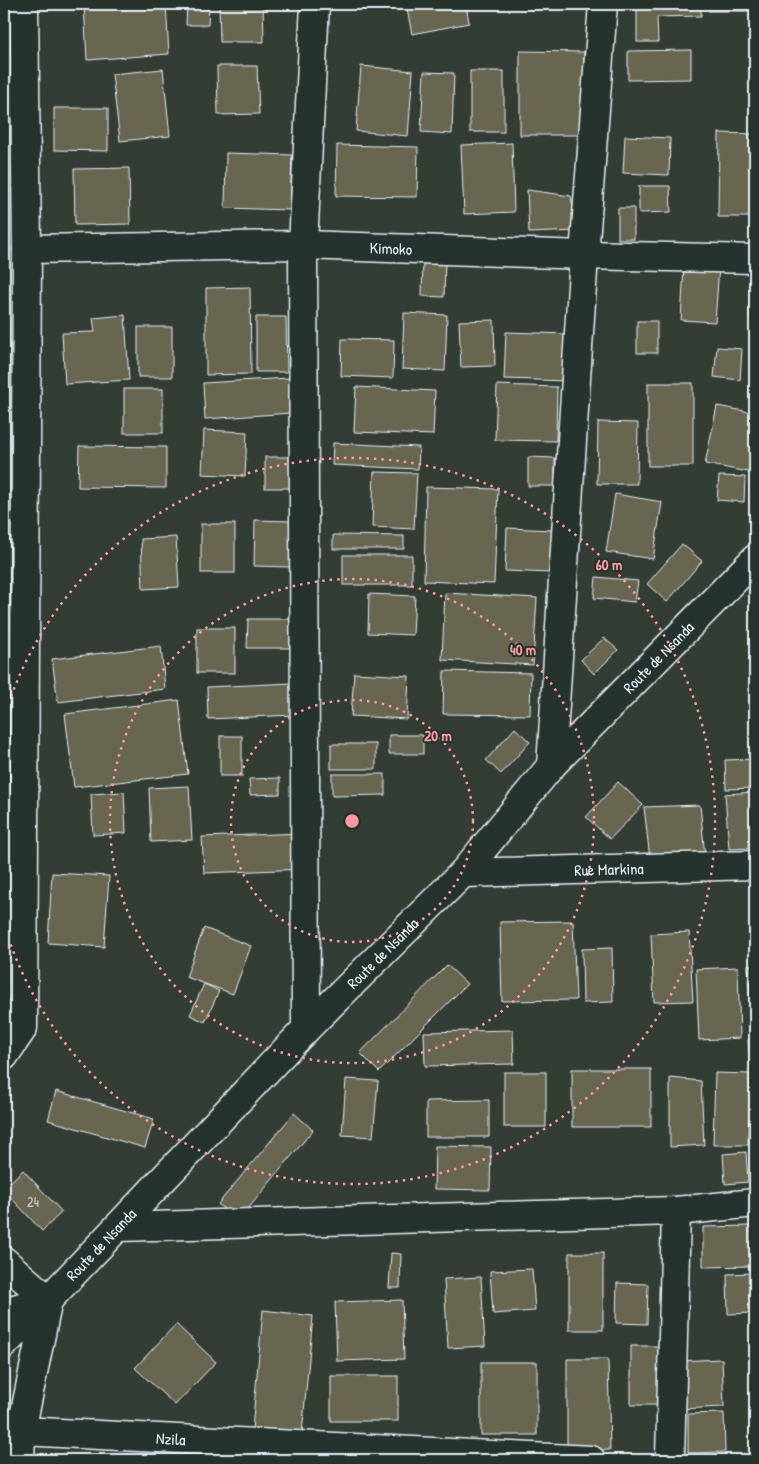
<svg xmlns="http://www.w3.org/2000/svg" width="759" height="1464" viewBox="0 0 759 1464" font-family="'Patrick Hand',sans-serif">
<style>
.building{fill:#676551;stroke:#e8f1f8}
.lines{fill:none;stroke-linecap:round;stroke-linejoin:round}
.minor-casing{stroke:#e8f1f8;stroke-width:31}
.minor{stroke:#26332d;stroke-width:28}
.ring{fill:none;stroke:#ff9aa2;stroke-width:2.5;stroke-dasharray:2.5 5}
.labels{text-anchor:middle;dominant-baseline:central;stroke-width:4;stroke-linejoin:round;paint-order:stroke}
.number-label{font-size:14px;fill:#c8cece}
.street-label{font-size:16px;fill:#e8f1f8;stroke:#26332d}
.centre{fill:#ff9aa2;stroke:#26332d;stroke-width:2.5}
.ring-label{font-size:15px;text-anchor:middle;font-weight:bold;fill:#ff9aa2;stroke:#26332d;stroke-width:4;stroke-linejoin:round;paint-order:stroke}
</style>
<rect width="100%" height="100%" fill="#333d34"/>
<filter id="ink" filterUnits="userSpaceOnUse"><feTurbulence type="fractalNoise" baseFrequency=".02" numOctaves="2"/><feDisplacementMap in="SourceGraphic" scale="10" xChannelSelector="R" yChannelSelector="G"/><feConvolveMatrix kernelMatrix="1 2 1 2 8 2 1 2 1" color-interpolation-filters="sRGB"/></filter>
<g filter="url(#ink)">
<!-- building -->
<g class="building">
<polygon points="84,4 166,4 169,54 87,60"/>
<polygon points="187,4 209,4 208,25 186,25"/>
<polygon points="219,4 263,4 264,42 220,42"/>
<polygon points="406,4 466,4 469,23 412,34"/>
<polygon points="637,4 701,4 701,16 657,17 658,42 637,42"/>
<rect x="709" y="4" width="46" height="7"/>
<polygon points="691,50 691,79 628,80 628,51"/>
<polygon points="520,51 584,52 583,135 520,135"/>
<polygon points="217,66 257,66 259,114 218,115"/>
<polygon points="361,66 413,71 408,136 356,131"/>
<polygon points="163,69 170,136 120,141 112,74"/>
<rect x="470" y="71" width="34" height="61"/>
<polygon points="424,72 454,73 452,134 421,132"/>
<polygon points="54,108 108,108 108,151 54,150"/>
<polygon points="719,133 755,134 755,217 718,217"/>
<polygon points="625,136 670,138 669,175 623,173"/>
<polygon points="512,143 514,212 464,214 461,145"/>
<polygon points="337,145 418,147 417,197 336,196"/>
<polygon points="226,153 292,155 290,210 225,208"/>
<polygon points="129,168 130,224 75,225 74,169"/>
<polygon points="639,186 670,186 671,212 639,213"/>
<polygon points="527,190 571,196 577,231 529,233"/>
<rect x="618" y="208" width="16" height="31"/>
<polygon points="423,259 445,260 444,297 422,296"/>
<polygon points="684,266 719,267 715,322 681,320"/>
<polygon points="750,276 755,276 755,317 750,318"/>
<polygon points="250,287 251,374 206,375 206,288"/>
<polygon points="404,313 447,315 445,371 402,369"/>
<polygon points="125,315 129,380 65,384 62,333 95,332 93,318"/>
<polygon points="256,317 286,317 287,372 256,372"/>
<polygon points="494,320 495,366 461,367 459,321"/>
<rect x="637" y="321" width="20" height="32"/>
<rect x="138" y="327" width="34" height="50"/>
<polygon points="506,332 569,334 568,381 504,379"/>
<polygon points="342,339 394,340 393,378 341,376"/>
<polygon points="717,347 742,349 740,380 714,377"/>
<polygon points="289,378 291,413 205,419 203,383"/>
<rect x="648" y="383" width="45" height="83"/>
<polygon points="497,385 557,387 556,441 495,440"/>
<polygon points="356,387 435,391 433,435 354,432"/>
<rect x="124" y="389" width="39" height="44"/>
<polygon points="717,406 755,413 754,473 705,464"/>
<polygon points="598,422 638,423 637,484 597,484"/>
<polygon points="204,430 247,432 245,476 202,474"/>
<polygon points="333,443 419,447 418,469 332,465"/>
<polygon points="79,446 166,447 166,488 78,487"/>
<rect x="265" y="457" width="33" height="31"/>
<polygon points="528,457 555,458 555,486 528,486"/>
<polygon points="374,472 417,473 414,529 372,527"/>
<polygon points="719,476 745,477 744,502 717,500"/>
<polygon points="426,487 498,489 494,584 424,581"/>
<polygon points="615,494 662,502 653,559 606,552"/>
<polygon points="255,520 291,521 290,567 254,566"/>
<rect x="201" y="524" width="34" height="49"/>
<polygon points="507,528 553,530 551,573 505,571"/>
<polygon points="333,535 404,536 404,549 333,549"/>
<polygon points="176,537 179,587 143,589 141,539"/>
<polygon points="682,544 702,561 667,602 647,584"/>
<rect x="343" y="555" width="69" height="30"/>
<polygon points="596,577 638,581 635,602 594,598"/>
<polygon points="445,593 537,598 533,665 442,660"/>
<polygon points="369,594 415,596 413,635 368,633"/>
<polygon points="248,619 300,619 299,648 247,648"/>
<rect x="197" y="628" width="38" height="45"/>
<polygon points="604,638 618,650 594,674 581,660"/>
<polygon points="161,646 165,689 58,702 52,659"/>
<polygon points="444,671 531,673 530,715 443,714"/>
<polygon points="354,673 409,676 407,719 351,716"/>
<polygon points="292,683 294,715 208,719 207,687"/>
<polygon points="179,700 188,774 74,787 65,714"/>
<polygon points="515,728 530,742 501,774 486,760"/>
<rect x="389" y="735" width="34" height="19"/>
<rect x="220" y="736" width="22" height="40"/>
<rect x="331" y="744" width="45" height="25"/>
<polygon points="755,759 755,788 726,789 725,760"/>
<polygon points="332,774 385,774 385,795 332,796"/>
<polygon points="280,778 280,794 250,795 249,779"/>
<polygon points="618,782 643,805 610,839 586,817"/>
<polygon points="189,786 192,840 151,842 149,788"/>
<polygon points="124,792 126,833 93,835 91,794"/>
<polygon points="755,792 755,848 729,849 725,794"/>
<polygon points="700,805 705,857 650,859 644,807"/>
<polygon points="303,833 305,869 204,873 202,837"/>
<polygon points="52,873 109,876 104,947 48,943"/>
<polygon points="573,921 576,1000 502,1001 500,922"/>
<polygon points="204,928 251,946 233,994 186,977"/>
<polygon points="689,932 693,1001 654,1002 651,934"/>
<polygon points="612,948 613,1002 583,1003 582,949"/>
<polygon points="447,965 467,984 379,1072 360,1053"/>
<polygon points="748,965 755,965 755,1021 751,1022"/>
<polygon points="738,967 740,1038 699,1040 696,969"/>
<polygon points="204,984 219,991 205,1022 190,1015"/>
<polygon points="513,1030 514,1064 425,1066 424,1032"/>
<polygon points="748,1040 755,1040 755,1087 752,1087"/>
<rect x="572" y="1069" width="79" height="58"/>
<rect x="504" y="1072" width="42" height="55"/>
<polygon points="715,1073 750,1074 748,1145 713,1145"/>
<polygon points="670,1078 701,1081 704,1145 670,1147"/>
<polygon points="346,1079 378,1081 373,1137 342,1135"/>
<polygon points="56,1091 154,1119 145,1148 48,1120"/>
<polygon points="489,1100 489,1137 426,1137 426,1101"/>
<polygon points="294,1113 313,1130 238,1221 218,1204"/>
<polygon points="435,1146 491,1147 490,1190 434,1189"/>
<polygon points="746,1152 748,1182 725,1184 723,1154"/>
<polygon points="23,1170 62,1212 42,1231 4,1190 4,1188"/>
<polygon points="751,1226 752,1266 703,1267 703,1227"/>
<polygon points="391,1253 401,1254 400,1288 389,1288"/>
<rect x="569" y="1253" width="34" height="77"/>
<polygon points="532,1269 535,1311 493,1314 490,1271"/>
<polygon points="755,1273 755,1313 728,1314 727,1274"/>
<polygon points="481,1277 485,1346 448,1348 444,1279"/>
<polygon points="617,1283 648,1284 647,1324 616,1323"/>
<polygon points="402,1300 404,1359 337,1361 335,1302"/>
<polygon points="263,1310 313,1316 301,1444 251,1440"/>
<polygon points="176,1324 216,1362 175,1405 135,1368"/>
<rect x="631" y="1346" width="34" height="59"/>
<polygon points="567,1359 608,1359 610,1450 567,1450"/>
<polygon points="722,1359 724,1407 680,1409 678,1361"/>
<rect x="481" y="1362" width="56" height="73"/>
<rect x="331" y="1376" width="67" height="45"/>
<polygon points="724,1413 725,1452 688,1453 688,1414"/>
</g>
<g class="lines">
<!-- minor casing -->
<g class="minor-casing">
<g id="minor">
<path id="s1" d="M27,249L303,245L584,255L755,259"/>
<polyline points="551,766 584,255 603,4"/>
<path id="s2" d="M463,873L755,865"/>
<polyline points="306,1029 303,245 315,4"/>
<polyline points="4,1056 23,1028 27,249 24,4"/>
<polyline points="118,1227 676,1211 755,1203"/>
<polyline points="4,1261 48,1300"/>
<polyline points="4,1312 46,1300"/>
<path id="s3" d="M4,1344L48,1300L306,1029L463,873L551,766L755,559"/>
<path id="s4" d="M21,1431L591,1460"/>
<polyline points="20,1460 21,1431 48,1300"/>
<polyline points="670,1460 676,1211"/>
</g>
</g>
<!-- minor -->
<use href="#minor" class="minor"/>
</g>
</g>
<!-- distance rings -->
<g class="ring">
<circle cx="352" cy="821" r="121"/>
<circle cx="352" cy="821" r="242"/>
<path d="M4 718A363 363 0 1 1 4 924"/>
</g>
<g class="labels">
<!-- number labels -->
<g class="number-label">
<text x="33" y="1201">24</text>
</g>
<!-- street labels -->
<g class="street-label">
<text stroke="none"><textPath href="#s1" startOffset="364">Kimoko</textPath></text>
<text stroke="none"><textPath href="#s3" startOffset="949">Route de Nsanda</textPath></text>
<text stroke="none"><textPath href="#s2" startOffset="146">Rue Markina</textPath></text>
<text stroke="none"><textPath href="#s3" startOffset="544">Route de Nsanda</textPath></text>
<text stroke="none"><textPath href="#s3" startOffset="139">Route de Nsanda</textPath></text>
<text stroke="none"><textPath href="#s4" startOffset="150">Nzila</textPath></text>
</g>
</g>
<circle cx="352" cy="821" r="8" class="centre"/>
<g class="ring-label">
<text x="609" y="570">60 m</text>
<text x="523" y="655">40 m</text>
<text x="438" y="741">20 m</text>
</g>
<!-- margin -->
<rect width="759" height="1464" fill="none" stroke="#26332d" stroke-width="20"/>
<rect x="10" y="10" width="739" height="1444" fill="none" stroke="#e8f1f8" stroke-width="2" filter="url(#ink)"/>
</svg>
